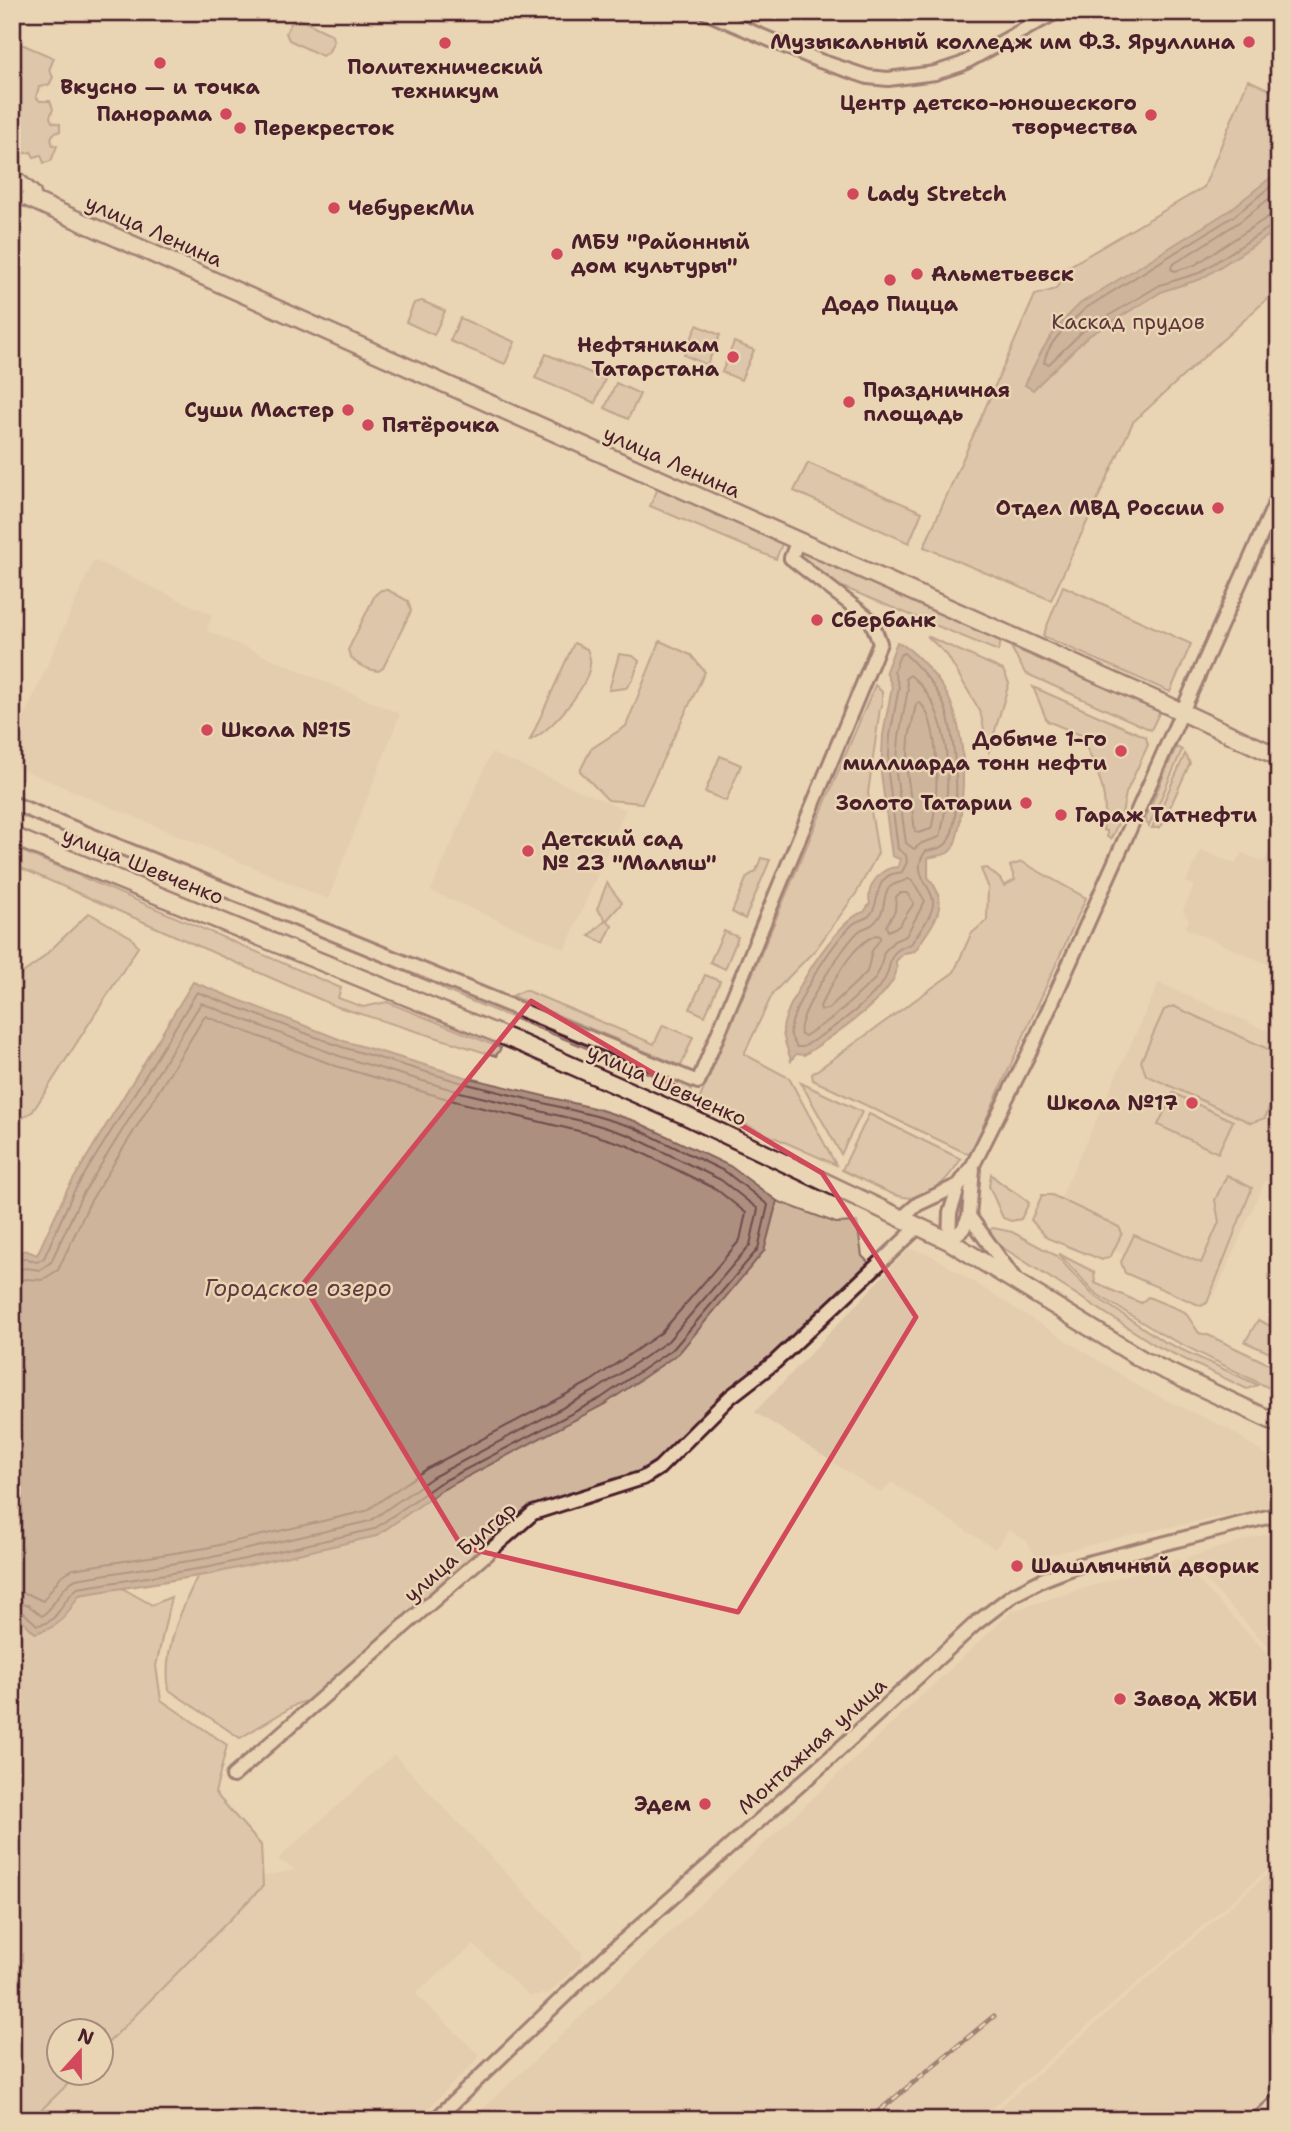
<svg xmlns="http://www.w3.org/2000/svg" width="1291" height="2132" viewBox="0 0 1291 2132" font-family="'Shantell Sans',sans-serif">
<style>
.built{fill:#dcc5a8}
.green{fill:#cfb69d;stroke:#8c6a64;stroke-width:2}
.water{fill:#ac8f7f;stroke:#85625d;stroke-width:2}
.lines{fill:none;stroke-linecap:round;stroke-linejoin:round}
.shore{stroke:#714c4d;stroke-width:2}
.minor-casing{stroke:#4a1f2b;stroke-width:18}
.major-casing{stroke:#4a1f2b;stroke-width:21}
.minor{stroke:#e9d4b3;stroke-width:12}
.major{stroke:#e9d4b3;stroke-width:16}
.rail-casing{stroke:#4a1f2b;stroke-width:5}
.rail{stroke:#e9d4b3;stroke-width:2.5;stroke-dasharray:8;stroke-linecap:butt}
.marked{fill:none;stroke:#d1495b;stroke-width:5;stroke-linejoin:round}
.poi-dot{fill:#d1495b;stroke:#e9d4b3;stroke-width:2.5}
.labels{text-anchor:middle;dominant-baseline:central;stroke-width:5;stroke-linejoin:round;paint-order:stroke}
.poi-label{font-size:21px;font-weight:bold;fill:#4a1f2b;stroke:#e9d4b3;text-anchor:start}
.street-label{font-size:21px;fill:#4a1f2b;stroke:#e9d4b3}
.park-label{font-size:21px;fill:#5e363c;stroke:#e9d4b3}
.water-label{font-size:23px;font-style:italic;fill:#623b40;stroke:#e9d4b3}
</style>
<rect width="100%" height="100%" fill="#e9d4b3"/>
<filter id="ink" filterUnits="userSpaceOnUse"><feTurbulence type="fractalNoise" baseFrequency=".0143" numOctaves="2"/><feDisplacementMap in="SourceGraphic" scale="14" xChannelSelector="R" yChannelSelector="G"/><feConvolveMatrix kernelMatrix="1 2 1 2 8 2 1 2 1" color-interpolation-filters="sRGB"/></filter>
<g filter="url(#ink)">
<!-- built -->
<g class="built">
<polygon points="94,560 212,615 207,631 400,714 328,899 12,765 12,745"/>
<polygon points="491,753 625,810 565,949 431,891"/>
<polygon points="1279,833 1279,969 1185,928 1189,920 1183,911 1194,886 1186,882 1201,850 1235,864 1242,853 1264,862"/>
<polygon points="1159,983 1279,1036 1279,1169 1272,1183 1265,1181 1214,1296 1050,1221"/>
<polygon points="909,1249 929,1254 1143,1389 1230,1430 1279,1464 1279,1505 1130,1535 1036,1558 1027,1541 1009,1530 995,1549 891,1482 881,1493 755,1412"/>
<polygon points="1279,1530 1279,1658 1185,1558"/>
<polygon points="1178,1559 1279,1666 1279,1860 979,2120 471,2120 1012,1611"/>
<polygon points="394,1755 581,1952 582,1961 549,1993 530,1996 474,1945 415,1993 480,2056 417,2120 31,2120 75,2077 75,2073 102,2072 102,2036 263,1876 296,1870 278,1859"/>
<polygon points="1279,1864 1279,2086 1241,2120 1006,2120 1007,2118 999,2108"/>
</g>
<!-- green -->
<g class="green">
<polygon points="299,19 331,34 334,41 328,53 322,56 289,40 286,33 291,23"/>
<polygon points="12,40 54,58 49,70 53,77 49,85 39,87 36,97 40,101 50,101 53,109 50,117 52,122 60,124 60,131 53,134 51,139 53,145 57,146 51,161 44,163 41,155 34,157 31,152 17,155 12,149"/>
<polygon points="1248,80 1279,94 1279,288 1133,422 1051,600 924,547 1035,295 1056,289 1068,267 1204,187"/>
<polygon points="422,301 445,311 434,335 406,322 414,303"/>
<polygon points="460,318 515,342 505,364 450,341"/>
<polygon points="697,325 720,335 707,365 684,355"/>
<polygon points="734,342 754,350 741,380 722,372"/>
<polygon points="546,354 605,379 595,403 535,378"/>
<polygon points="616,383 640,394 628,419 605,408"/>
<polygon points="808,463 922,512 909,543 794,491"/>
<polygon points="659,486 783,541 776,559 650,506"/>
<polygon points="802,552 994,636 1001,642 998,651 835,584 799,556"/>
<polygon points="1063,586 1191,644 1170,692 1043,636"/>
<path d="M381,590H388L408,601L411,611L383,668L378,671C365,669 351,663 348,650L375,595Z"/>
<polygon points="927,636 1003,670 1009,683 989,751 980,711 947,655"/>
<polygon points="660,641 691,655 705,672 642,803 608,800 580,771 591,749 626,726"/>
<path d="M574,643L587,649C589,654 591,660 590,665C587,689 551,731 530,740Z"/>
<polygon points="1011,647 1160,711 1151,730 1025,673"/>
<polygon points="619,654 633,656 639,661 633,679 626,688 609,690"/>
<polygon points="875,685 882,692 882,706 880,708 868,793 878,853 857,892 816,949 773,993 744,1054 789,1078 836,1165 704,1106 700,1098"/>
<path d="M1033,687L1146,737L1148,745L1126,793L1122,814L1111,839L1107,837V831L1103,830C1110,790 1096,770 1081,735L1047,721Z"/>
<polygon points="1176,747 1182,750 1149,826 1146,822 1146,817"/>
<polygon points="1185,754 1190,763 1162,825 1158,828 1152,828"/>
<polygon points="720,756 741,765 726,801 705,792"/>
<polygon points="12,847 341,988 338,998 363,1007 387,1002 501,1048 496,1056 335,1006 12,864"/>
<polygon points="761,858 770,860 745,919 732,912 747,877 756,871"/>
<polygon points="1022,862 1086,898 970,1155 813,1080 812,1074 954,972 971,934 987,920 988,886 981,869 987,868 1000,879 1004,886 1015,880 1010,866"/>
<polygon points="607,883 622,903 607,920 612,926 604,943 589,936 606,920 597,909"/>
<polygon points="89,913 131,937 138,947 33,1111 12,1125 12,981 38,962"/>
<polygon points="724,931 738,937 725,969 710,962"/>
<polygon points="705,975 720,981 705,1016 690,1009"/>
<polygon points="438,981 693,1086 688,1097 660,1078 449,992 437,985"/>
<polygon points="525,990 654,1044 663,1025 693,1037 681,1066 512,996"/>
<polygon points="1173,1006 1279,1054 1279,1084 1265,1118 1251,1123 1146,1075 1141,1061 1164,1010"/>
<polygon points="801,1083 862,1112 841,1154"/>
<polygon points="1173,1093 1233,1121 1218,1153 1158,1125"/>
<path d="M869,1114L961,1159C920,1222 897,1195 842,1170Z"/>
<path d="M991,1174C1002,1187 1017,1191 1029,1203L1021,1219L1011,1221L1003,1218L989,1186Z"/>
<polygon points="1227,1175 1252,1188 1207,1303 1201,1306 1125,1273 1121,1262 1134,1235 1201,1263 1219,1222 1215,1200"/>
<polygon points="1042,1195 1052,1195 1119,1227 1122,1233 1111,1256 1102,1260 1047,1238 1031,1220"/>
<path d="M777,1201L836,1223L857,1222L862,1256L871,1265L783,1351L648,1469L534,1507L320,1697L297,1704L240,1738L169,1690C162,1651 181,1610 198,1575L376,1536L764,1251Z"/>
<polygon points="993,1228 1012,1232 1057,1256 1092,1294 1163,1341 1258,1385 1247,1389 1157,1346 1002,1247 988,1235 988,1231"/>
<polygon points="1059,1254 1094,1272 1095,1283 1141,1303 1148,1297 1185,1312 1199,1333 1208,1335 1279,1369 1279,1393 1161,1334 1095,1293"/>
<polygon points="1258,1320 1279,1330 1279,1357 1245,1342"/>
<polygon points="115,1584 152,1605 171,1597 156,1666 161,1700 227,1745 215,1793 261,1845 263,1886 102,2049 102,2030 60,2030 60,2072 75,2073 75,2077 31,2120 12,2120 12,1618 64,1618 79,1595"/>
</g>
<!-- water -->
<g class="water">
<path d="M1279,171V229L1201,279L1163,291L1087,337L1033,390L1025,385C1041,349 1052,330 1081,303L1230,210Z"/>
<path d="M897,642C917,651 945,685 952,706C957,718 960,734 962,748C964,767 964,840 949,852C944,856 934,856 928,858V877C953,906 931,925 915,951L904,953L896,961C896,965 897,969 896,972C890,999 827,1040 804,1055L796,1054L791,1061C789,1051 783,1041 783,1030C784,1004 838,917 864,912L870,903C866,887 880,867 898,867L900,859L892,856L881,773L883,735L892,687L886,671Z"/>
<path d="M193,982L344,1041L465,1077L598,1109L635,1121L730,1166L777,1201L764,1251L679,1353L605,1404L442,1490L376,1536L211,1574L79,1595C66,1615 61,1628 35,1633L21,1619L12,1618V1257L25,1250L37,1255L67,1190Z"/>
</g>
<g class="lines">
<!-- shore -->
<g class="shore">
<path d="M1279,180L1234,216L1086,308C1070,323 1047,342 1044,363L1049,364L1083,331L1160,285L1199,273L1273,225L1279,224"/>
<polyline points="1279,191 1239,222 1172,265 1171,269 1175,271 1195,265 1268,217 1279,215"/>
<path d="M904,653C919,667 936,686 944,705C955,729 964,824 946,844C941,849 932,850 926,851C908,873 935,888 933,904C932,917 918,933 911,944C881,953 896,967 881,985C859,1011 831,1030 803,1047H797C793,1041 789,1035 791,1027C796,1000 831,945 852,925C857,920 865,920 870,915C881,903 873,882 892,874C895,873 899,873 902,872L907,862L906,855L898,849L888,773L890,736L899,687L894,671L900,655Z"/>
<path d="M910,675C954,710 952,787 940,837L922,843L914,849L906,843L896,773L899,737L908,689L906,678Z"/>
<path d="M919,702C941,721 939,802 931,829L918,833L915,831L907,772L909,738L916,704Z"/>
<path d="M908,879L912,880L925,901L906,936L894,941L884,952L880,969L875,979L834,1017L805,1036L801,1035C795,1017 842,948 857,933C862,927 870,928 875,922C888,909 881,898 889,888C894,882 902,883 908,879Z"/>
<polygon points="900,893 907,893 914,903 899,926 888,931 886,926 895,911 896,897"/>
<path d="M876,935L880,936V939L872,951L867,972L828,1009L821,1010L820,1006C834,982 850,946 876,935Z"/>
<path d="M12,1262L25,1258L37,1262L44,1258L73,1193L197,992L342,1047L463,1083L596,1116L633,1127L726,1172L768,1205L758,1249L674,1348L601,1398L438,1484L374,1529L210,1567L78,1588C61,1598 61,1623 37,1625L24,1613L12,1611"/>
<path d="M12,1271L26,1268L40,1270L51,1262L81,1197L201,1003L339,1056L460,1092L594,1124L629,1135L721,1180L758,1209L750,1245L668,1341L596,1390L433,1477L370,1521L208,1558L76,1579C60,1586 56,1606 42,1616L28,1605L12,1603"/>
<polyline points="12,1282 26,1279 42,1280 58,1270 90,1202 205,1016 336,1066 458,1102 591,1134 626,1145 716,1189 746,1213 740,1240 661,1333 591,1381 428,1468 366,1511 206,1548 73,1569 61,1576 43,1601 28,1594 12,1592"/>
</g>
<!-- minor casing -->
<g class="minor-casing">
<g id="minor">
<polyline points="705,12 820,61 868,77 888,79 935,73 962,64 1056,12"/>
<polyline points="12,803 698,1082 880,643 871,620 791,558 798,540"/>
<polyline points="969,1216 1014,1278"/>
<polyline points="902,1218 918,1204 959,1185 973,1165 1032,1047 1279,495"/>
<polyline points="949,1241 963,1229 969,1216 973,1169"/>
<polyline points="949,1241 950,1213 959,1185"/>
<polyline points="233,1776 533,1513 643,1478 659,1468 730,1397 775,1362 919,1226"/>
<polyline points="435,2120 604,1958 831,1757 975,1624 1013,1595 1044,1579 1080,1565 1279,1514"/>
<polyline points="1257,2120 1279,2100"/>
</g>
</g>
<!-- major casing -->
<g class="major-casing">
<g id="major">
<polyline points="12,177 32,194"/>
<polyline points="12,191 1167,705 1279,757"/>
<polyline points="12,836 518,1042 684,1115 949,1241 1143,1360 1279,1424"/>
</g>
</g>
<!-- minor -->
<use href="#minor" class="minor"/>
<!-- major -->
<use href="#major" class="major"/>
<!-- rail casing -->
<g class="rail-casing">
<polyline id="rail" points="868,2120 994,2016"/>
</g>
<!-- rail -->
<use href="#rail" class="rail"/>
</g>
</g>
<!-- marked area -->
<path d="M0 0H1291V2132H0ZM531,1001L822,1173L916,1317L738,1612L462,1547L303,1284Z" fill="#e9d4b3" fill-opacity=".55" fill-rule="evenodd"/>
<path class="marked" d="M531,1001L822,1173L916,1317L738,1612L462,1547L303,1284Z"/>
<!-- markers -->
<g class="poi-dot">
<circle cx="1249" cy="42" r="7"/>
<circle cx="445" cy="43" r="7"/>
<circle cx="160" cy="63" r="7"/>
<circle cx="226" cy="114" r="7"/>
<circle cx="1151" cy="115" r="7"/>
<circle cx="240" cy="128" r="7"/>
<circle cx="853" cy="194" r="7"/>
<circle cx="334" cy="208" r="7"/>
<circle cx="557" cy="254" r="7"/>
<circle cx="917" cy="274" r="7"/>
<circle cx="890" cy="280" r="7"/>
<circle cx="733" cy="357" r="7"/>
<circle cx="849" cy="402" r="7"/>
<circle cx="348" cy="410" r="7"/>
<circle cx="368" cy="425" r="7"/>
<circle cx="1218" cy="508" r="7"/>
<circle cx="817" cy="620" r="7"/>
<circle cx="207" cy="730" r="7"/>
<circle cx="1121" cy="751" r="7"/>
<circle cx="1026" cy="803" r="7"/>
<circle cx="1061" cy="815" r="7"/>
<circle cx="528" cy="851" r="7"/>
<circle cx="1192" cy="1103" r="7"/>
<circle cx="1017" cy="1566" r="7"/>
<circle cx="1120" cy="1699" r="7"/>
<circle cx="705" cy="1804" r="7"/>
</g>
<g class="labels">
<!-- poi labels -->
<g class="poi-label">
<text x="1235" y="42" text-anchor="end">Музыкальный колледж им Ф.З. Яруллина</text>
<text x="445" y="67" text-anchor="middle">Политехнический<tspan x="445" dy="24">техникум</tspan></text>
<text x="160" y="87" text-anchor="middle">Вкусно — и точка</text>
<text x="1137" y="103" text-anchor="end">Центр детско-юношеского<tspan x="1137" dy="24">творчества</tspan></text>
<text x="212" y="114" text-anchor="end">Панорама</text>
<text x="254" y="128">Перекресток</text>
<text x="867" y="194">Lady Stretch</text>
<text x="348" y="208">ЧебурекМи</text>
<text x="571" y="242">МБУ "Районный<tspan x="571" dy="24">дом культуры"</tspan></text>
<text x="931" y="274">Альметьевск</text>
<text x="890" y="304" text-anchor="middle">Додо Пицца</text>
<text x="719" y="345" text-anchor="end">Нефтяникам<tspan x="719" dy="24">Татарстана</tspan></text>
<text x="863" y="390">Праздничная<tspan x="863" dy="24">площадь</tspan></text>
<text x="334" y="410" text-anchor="end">Суши Мастер</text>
<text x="382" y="425">Пятёрочка</text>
<text x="1204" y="508" text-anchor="end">Отдел МВД России</text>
<text x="831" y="620">Сбербанк</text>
<text x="221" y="730">Школа №15</text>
<text x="1107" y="739" text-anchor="end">Добыче 1-го<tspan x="1107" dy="24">миллиарда тонн нефти</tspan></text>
<text x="1012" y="803" text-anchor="end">Золото Татарии</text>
<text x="1075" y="815">Гараж Татнефти</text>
<text x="542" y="839">Детский сад<tspan x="542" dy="24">№ 23 "Малыш"</tspan></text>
<text x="1178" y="1103" text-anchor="end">Школа №17</text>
<text x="1031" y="1566">Шашлычный дворик</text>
<text x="1134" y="1699">Завод ЖБИ</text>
<text x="691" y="1804" text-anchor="end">Эдем</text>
</g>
<!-- street labels -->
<g class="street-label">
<text transform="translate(154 231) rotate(24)">улица Ленина</text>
<text transform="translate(672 462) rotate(24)">улица Ленина</text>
<text transform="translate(143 866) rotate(22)">улица Шевченко</text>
<text transform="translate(667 1085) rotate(24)">улица Шевченко</text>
<text transform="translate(460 1552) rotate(-41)">улица Булгар</text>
<text transform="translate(812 1746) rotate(-42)">Монтажная улица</text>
</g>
<!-- park labels -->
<g class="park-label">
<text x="1128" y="322">Каскад прудов</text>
</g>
<!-- water labels -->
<g class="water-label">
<text x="298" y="1288">Городское озеро</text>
</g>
</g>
<!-- margin -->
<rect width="1291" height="2132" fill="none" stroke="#e9d4b3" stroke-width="42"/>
<rect x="21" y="21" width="1249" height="2090" fill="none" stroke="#4a1f2b" stroke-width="2.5" filter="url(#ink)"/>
<!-- north arrow -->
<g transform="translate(80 2052) rotate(21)"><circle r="33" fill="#e9d4b3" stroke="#a98c7d" stroke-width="2"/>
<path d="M0-5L12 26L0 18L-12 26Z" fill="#d1495b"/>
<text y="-10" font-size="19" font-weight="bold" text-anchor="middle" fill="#4a1f2b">N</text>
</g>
</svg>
